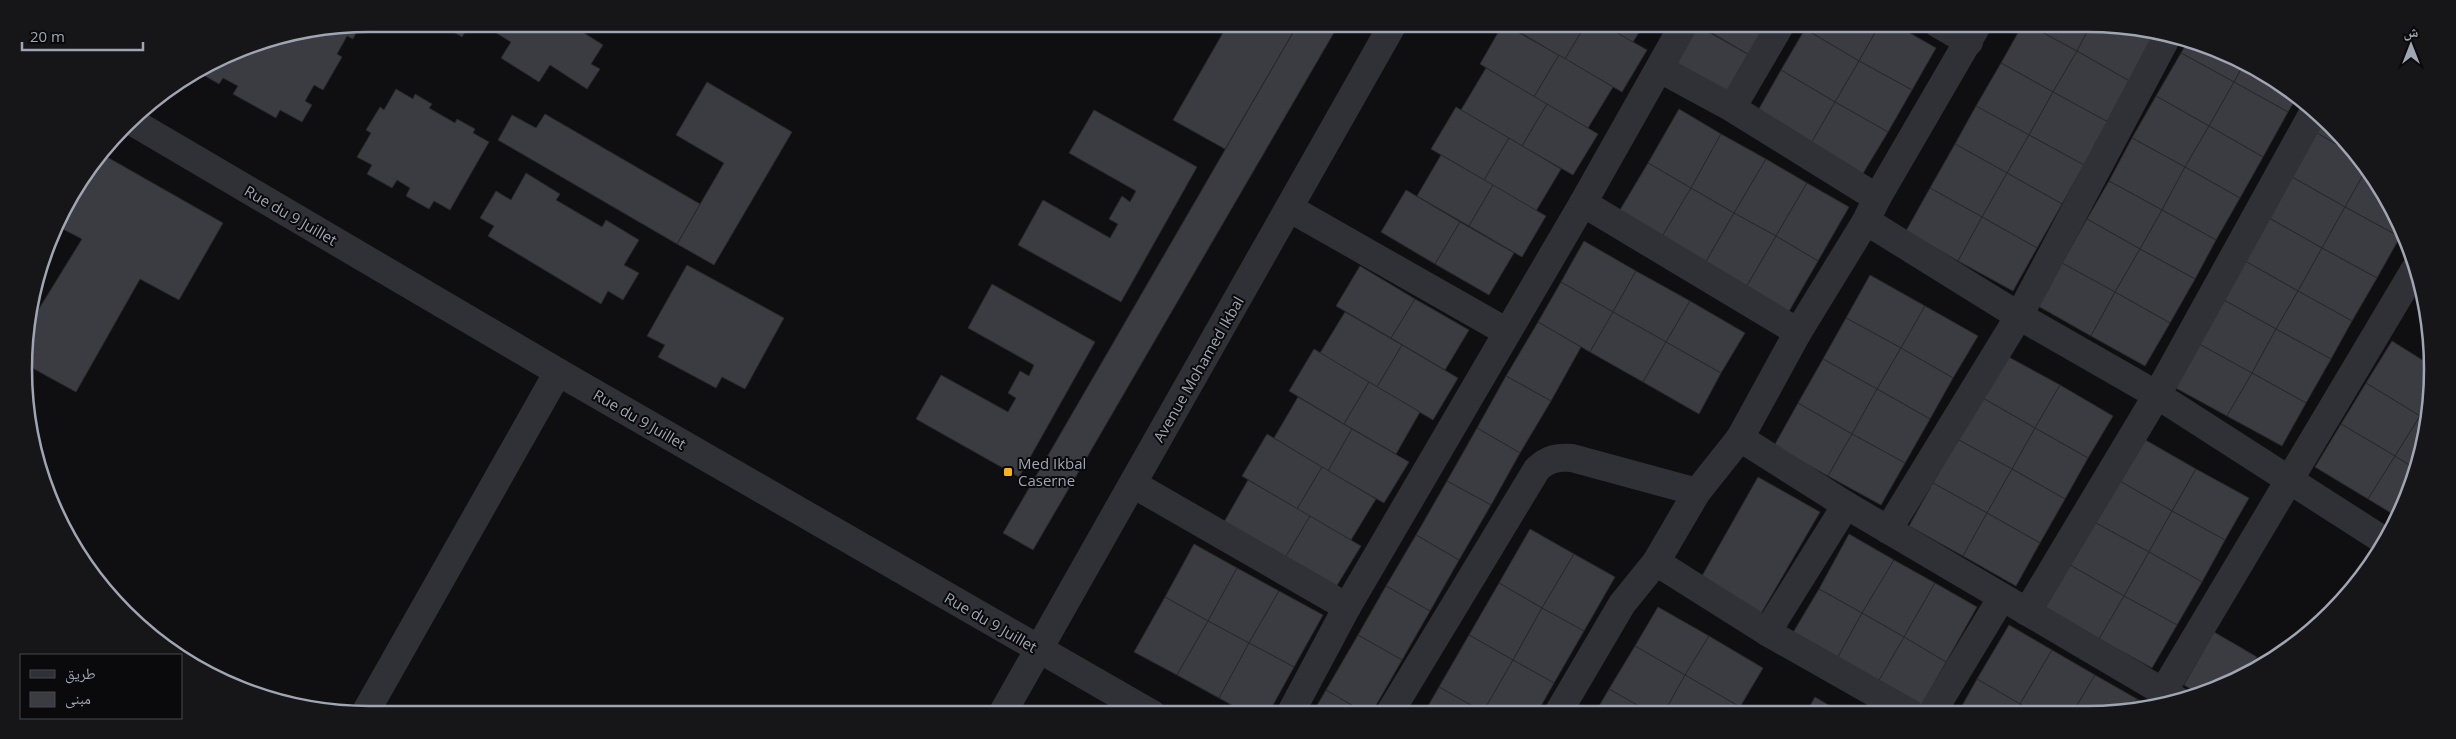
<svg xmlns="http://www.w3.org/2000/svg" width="2456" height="739" viewBox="0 0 2456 739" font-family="'Open Sans','Noto Naskh Arabic',sans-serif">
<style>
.building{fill:#3b3c41;stroke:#29292d}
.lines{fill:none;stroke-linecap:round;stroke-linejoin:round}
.minor{stroke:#303136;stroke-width:28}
.poi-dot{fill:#f9b11e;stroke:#0a0a0c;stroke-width:2}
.labels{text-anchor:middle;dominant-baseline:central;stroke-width:4;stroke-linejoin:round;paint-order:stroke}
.street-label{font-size:15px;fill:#9fa5b2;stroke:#0a0a0c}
.poi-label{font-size:15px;fill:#9fa5b2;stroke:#0a0a0c;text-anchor:start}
.rim{fill:none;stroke:#9fa5b2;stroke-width:2.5}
</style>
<rect width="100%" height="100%" fill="#0f0f11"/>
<!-- building -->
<g class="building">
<polygon points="440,24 470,24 462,37"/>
<polygon points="482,24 574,24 573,26 603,45 591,64 600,69 587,89 550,65 539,82 501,58 511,42"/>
<polygon points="1228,24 1298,24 1225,149 1173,120"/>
<polygon points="1298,24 1339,24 1033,550 1003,533"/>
<polygon points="1503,24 1559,55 1534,97 1480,64"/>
<polygon points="1513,24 1586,24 1565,59 1511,27"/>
<polygon points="1586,24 1602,24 1647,50 1622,92 1565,59"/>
<polygon points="1602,24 1644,24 1633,42"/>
<polygon points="1697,24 1770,24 1751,56"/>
<polygon points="1808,24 1880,24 1859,61 1805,29"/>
<polygon points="1880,24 1894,24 1936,48 1912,90 1859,61"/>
<polygon points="2023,24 2027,24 2077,51 2053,92 2001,63"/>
<polygon points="2027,24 2091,24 2077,51"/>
<polygon points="2091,24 2140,29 2156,38 2131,82 2077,51"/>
<polygon points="360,25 353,39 347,36 337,54 342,57 323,90 314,85 305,101 312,105 302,122 280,110 276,118 233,94 238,86 223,78 219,84 200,73 237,50 302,30"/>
<polygon points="1696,25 1751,56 1726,100 1671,68"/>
<polygon points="1805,29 1859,61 1835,102 1781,70"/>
<polygon points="2188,41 2219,50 2244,64 2234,82 2181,53"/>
<polygon points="2077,51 2131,82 2108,122 2053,92"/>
<polygon points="2181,53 2234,82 2209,126 2156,96"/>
<polygon points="1559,55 1613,87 1588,128 1534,97"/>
<polygon points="1859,61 1912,90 1888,132 1835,102"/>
<polygon points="2001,63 2053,92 2029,135 1976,106"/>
<polygon points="2244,64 2279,82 2297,97 2288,112 2234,82"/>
<polygon points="1486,68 1547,104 1522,146 1461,110"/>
<polygon points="1781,70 1835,102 1810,145 1756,114"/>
<polygon points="707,82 792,132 714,265 677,244 724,163 676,135"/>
<polygon points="2234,82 2288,112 2263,157 2209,126"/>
<polygon points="396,89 413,99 415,94 432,104 429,108 455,123 457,119 475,129 473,133 489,142 450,210 434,201 429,209 406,196 410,188 397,180 392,188 367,174 372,165 357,157 371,133 366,130 380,107 384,110"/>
<polygon points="2053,92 2108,122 2084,165 2029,135"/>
<polygon points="2156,96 2209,126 2185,167 2132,138"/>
<polygon points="1835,102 1888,132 1862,175 1810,145"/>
<polygon points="1547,104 1598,134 1573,175 1522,146"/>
<polygon points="1976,106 2029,135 2007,173 1955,144"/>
<polygon points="1456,107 1509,138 1484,180 1431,149"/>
<polygon points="1679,109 1721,134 1691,188 1648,163"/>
<polygon points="1094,110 1197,167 1121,302 1018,245 1043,200 1110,238 1118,224 1109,219 1122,196 1130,202 1136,191 1069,153"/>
<polygon points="545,114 700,204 677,244 498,140 512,115 536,128"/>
<polygon points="2325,120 2331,125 2355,155 2317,133"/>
<polygon points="2209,126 2263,157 2240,198 2185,167"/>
<polygon points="2317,133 2355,155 2367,168 2345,207 2292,177"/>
<polygon points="1721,134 1766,159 1734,213 1691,188"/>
<polygon points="2029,135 2084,165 2062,204 2007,173"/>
<polygon points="1509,138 1561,169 1536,211 1484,180"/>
<polygon points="2132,138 2185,167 2162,210 2109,181"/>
<polygon points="1955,144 2007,173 1982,217 1930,188"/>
<polygon points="100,153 223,223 179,300 140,279 76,392 25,364 27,325 32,308 37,312 82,239 57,226 60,216"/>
<polygon points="1441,155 1493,185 1469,226 1417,196"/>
<polygon points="1766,159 1807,183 1776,236 1734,213"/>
<polygon points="1648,163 1691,188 1660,240 1617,215"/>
<polygon points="2185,167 2240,198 2216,240 2162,210"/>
<polygon points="2367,168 2374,178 2403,232 2400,237 2345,207"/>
<polygon points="526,173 560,194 556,200 602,227 606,220 639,240 624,265 639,273 623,300 608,291 601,304 488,236 494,226 480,218 496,191 511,200"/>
<polygon points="2007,173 2062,204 2037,248 1982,217"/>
<polygon points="2292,177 2345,207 2322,248 2269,218"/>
<polygon points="2109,181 2162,210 2140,249 2087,219"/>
<polygon points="1807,183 1849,207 1818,261 1776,236"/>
<polygon points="1493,185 1546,216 1522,257 1469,226"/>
<polygon points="1691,188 1734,213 1704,265 1660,240"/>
<polygon points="1930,188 1982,217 1958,261 1906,231"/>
<polygon points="1406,190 1460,222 1435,264 1381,232"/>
<polygon points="2345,207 2400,237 2377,278 2322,248"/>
<polygon points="2162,210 2216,240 2195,279 2140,249"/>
<polygon points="1734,213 1776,236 1745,289 1704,265"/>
<polygon points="1982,217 2037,248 2013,291 1958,261"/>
<polygon points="2269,218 2322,248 2298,291 2245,261"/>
<polygon points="2087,219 2140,249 2115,292 2062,263"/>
<polygon points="1460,222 1514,253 1489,295 1435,264"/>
<polygon points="1776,236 1818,261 1788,313 1745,289"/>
<polygon points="1584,241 1636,271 1613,312 1561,282"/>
<polygon points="2322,248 2377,278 2352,321 2298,291"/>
<polygon points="2140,249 2195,279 2170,323 2115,292"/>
<polygon points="2245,261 2298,291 2276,329 2224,300"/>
<polygon points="2062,263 2115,292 2091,336 2038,306"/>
<polygon points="687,265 784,318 745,389 722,377 716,388 658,357 665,345 647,336"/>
<polygon points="1360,266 1415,299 1391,338 1336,306"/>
<polygon points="1636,271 1690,301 1666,342 1613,312"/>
<polygon points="1870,275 1925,306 1901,348 1846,318"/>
<polygon points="1561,282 1613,312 1590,352 1538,322"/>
<polygon points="992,284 1095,342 1019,477 916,419 941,375 1008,412 1016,398 1008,393 1020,371 1029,376 1034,365 968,328"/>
<polygon points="2298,291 2352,321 2331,359 2276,329"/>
<polygon points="2115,292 2170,323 2145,366 2091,336"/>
<polygon points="1415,299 1469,330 1445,370 1391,338"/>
<polygon points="2224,300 2276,329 2252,373 2199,344"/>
<polygon points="1690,301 1745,333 1721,373 1666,342"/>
<polygon points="1925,306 1978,336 1953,378 1901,348"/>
<polygon points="1345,312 1402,345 1377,387 1320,353"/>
<polygon points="1613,312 1666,342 1643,382 1590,352"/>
<polygon points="1846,318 1901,348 1877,389 1823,359"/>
<polygon points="1538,322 1581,347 1551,401 1506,376"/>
<polygon points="2276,329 2331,359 2306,403 2252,373"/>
<polygon points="2392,341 2432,366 2429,400 2420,416 2366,383"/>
<polygon points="1666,342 1721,373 1699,414 1643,382"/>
<polygon points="2199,344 2252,373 2227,416 2174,387"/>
<polygon points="1402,345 1458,378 1433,420 1377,387"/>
<polygon points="1901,348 1953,378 1930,419 1877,389"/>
<polygon points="1314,349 1369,382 1344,424 1289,391"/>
<polygon points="2005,355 2060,385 2035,428 1981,397"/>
<polygon points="1823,359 1877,389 1852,434 1798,403"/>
<polygon points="2252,373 2306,403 2282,446 2227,416"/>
<polygon points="1506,376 1551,401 1520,453 1477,428"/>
<polygon points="1369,382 1420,412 1396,454 1344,424"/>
<polygon points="2366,383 2420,416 2395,456 2341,424"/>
<polygon points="2060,385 2113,416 2088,458 2035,428"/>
<polygon points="1877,389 1930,419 1905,463 1852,434"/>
<polygon points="1298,397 1352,429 1328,471 1274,438"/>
<polygon points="1981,397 2035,428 2012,469 1957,439"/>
<polygon points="2429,400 2427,420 2420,416"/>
<polygon points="1798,403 1852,434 1828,476 1774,446"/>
<polygon points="2420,416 2427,420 2426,437 2414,468 2395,456"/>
<polygon points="2341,424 2395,456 2368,499 2315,467"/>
<polygon points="1477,428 1520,453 1491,505 1447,481"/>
<polygon points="2035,428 2088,458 2065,499 2012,469"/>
<polygon points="1352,429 1409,462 1384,503 1328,471"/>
<polygon points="1267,434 1322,467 1297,509 1242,476"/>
<polygon points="1852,434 1905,463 1881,505 1828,476"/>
<polygon points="2142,438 2196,469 2172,511 2118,480"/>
<polygon points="1957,439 2012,469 1987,513 1933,483"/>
<polygon points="2395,456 2414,468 2396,516 2368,499"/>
<polygon points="1322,467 1376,499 1351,540 1297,509"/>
<polygon points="2012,469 2065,499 2040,543 1987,513"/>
<polygon points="2196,469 2249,498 2225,540 2172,511"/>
<polygon points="1758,477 1820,512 1759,617 1698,583"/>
<polygon points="1248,480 1310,516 1285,558 1224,522"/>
<polygon points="2118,480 2172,511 2149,552 2094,522"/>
<polygon points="1447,481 1491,505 1459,560 1416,535"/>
<polygon points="1933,483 1987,513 1963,556 1909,526"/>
<polygon points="2172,511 2225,540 2202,582 2149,552"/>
<polygon points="1987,513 2040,543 2016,586 1963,556"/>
<polygon points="1310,516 1361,546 1336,587 1285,558"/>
<polygon points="2094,522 2149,552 2124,596 2070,565"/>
<polygon points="1530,529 1574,554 1542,608 1499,583"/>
<polygon points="1849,534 1894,560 1862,613 1819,589"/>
<polygon points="1416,535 1459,560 1430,611 1386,586"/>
<polygon points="1194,544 1237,568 1208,621 1165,597"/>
<polygon points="2149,552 2202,582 2177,625 2124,596"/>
<polygon points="1574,554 1615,577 1584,631 1542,608"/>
<polygon points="1894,560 1935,583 1904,637 1862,613"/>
<polygon points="2070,565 2124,596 2099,639 2045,608"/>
<polygon points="1237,568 1279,591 1249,643 1208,621"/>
<polygon points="1499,583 1542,608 1513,660 1469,635"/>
<polygon points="1935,583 1977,607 1946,662 1904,637"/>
<polygon points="1386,586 1430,611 1402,660 1358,635"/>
<polygon points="1819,589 1862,613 1833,666 1788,641"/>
<polygon points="1279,591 1323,615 1294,667 1249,643"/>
<polygon points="2124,596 2177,625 2152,668 2099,639"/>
<polygon points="1165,597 1208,621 1177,675 1134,652"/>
<polygon points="1658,607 1709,636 1685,675 1635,646"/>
<polygon points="1542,608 1584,631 1554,683 1513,660"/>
<polygon points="1862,613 1904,637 1874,689 1833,666"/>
<polygon points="1208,621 1249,643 1219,698 1177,675"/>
<polygon points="2009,625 2052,650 2020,704 1977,679"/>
<polygon points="2214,632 2257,657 2249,670 2219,689 2200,694 2184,685"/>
<polygon points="1358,635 1402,660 1371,714 1367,714 1326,690"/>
<polygon points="1469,635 1513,660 1483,712 1439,687"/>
<polygon points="1709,636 1763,668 1740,707 1685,675"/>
<polygon points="1904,637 1946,662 1917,713 1874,689"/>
<polygon points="1249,643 1294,667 1268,714 1248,714 1219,698"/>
<polygon points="1635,646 1685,675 1664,713 1651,713 1609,689"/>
<polygon points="2052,650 2095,675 2073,712 2035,712 2020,704"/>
<polygon points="1513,660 1554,683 1537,713 1485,713 1483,712"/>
<polygon points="1685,675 1740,707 1736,713 1664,713"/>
<polygon points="2095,675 2137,699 2129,712 2073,712"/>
<polygon points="1977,679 2020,704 2015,713 1958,713"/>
<polygon points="1439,687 1483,712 1482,713 1424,713"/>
<polygon points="1609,689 1651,713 1595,713"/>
<polygon points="1326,690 1367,714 1312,714"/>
<polygon points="1815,697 1842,713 1806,713"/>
<polygon points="2137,699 2151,707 2129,712"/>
<polygon points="2020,704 2035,712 2015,713"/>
</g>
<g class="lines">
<!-- minor -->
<g class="minor">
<polyline points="1938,24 1969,42"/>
<polyline points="1660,69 1732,108 1877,198"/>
<polyline points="1732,108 1781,24"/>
<polyline points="131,121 558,372 1152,714"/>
<polyline points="1583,203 1798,332"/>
<polyline points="1289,208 1507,332"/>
<polyline points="1866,221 2019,316 2157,395 2386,542"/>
<polyline points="1740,438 1846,505 2177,700"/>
<polyline points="1133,484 1347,607 1290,714"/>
<polyline points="1888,530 2019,316 2168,35"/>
<polyline points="1656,562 1767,632 1910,713"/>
<polyline points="1347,607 1583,203 1684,24"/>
<polyline points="2027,612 2157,395 2314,111"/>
<polyline points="1767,632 1846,505"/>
<polyline points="2163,692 2415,269"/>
<polyline points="1558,713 1622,604 1656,562 1697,492 1740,438 1798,332 1866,221 1877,198 1978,24"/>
<polyline points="1932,713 2002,597"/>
<polyline points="1002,714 1393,24"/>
<path d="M1389,714L1537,469C1548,459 1556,457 1572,458L1697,492"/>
<polyline points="364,715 558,372"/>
</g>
</g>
<!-- markers -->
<rect class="poi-dot" x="1003" y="467" width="10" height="10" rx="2.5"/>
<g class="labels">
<!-- street labels -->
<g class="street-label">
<text transform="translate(291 215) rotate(30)">Rue du 9 Juillet</text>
<text transform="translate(1198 369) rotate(-60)">Avenue Mohamed Ikbal</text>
<text transform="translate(640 419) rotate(30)">Rue du 9 Juillet</text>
<text transform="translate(991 622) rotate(30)">Rue du 9 Juillet</text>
</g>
<!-- poi labels -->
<g class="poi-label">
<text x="1018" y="463">Med Ikbal<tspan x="1018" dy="17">Caserne</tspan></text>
</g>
</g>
<!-- crop -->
<path d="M0 0H2456V739H0ZM369 32H2087A337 337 0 0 1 2424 369V369A337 337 0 0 1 2087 706H369A337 337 0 0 1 32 369V369A337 337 0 0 1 369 32Z" fill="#161619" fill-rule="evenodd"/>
<path class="rim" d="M369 32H2087A337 337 0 0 1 2424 369V369A337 337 0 0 1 2087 706H369A337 337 0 0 1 32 369V369A337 337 0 0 1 369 32Z"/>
<!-- legend -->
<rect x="20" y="654" width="162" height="65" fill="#0a0a0c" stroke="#46484e"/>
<rect x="30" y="670" width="25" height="8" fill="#303136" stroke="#46484e"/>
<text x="65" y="679" font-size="15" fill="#9fa5b2">طريق</text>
<rect x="30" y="692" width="25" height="15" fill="#3b3c41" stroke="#46484e"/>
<text x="65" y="704" font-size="15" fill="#9fa5b2">مبنى</text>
<!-- north arrow -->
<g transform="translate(2411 45)" stroke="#0a0a0c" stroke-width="4" paint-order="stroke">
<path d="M0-4L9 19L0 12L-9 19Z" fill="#9fa5b2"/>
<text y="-8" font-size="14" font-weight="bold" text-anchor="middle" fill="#9fa5b2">ش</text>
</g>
<!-- scale -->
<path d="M22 42v8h121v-8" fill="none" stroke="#9fa5b2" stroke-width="2.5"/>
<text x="30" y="42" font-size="15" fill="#9fa5b2" stroke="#0a0a0c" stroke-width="4" paint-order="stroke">20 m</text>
</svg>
